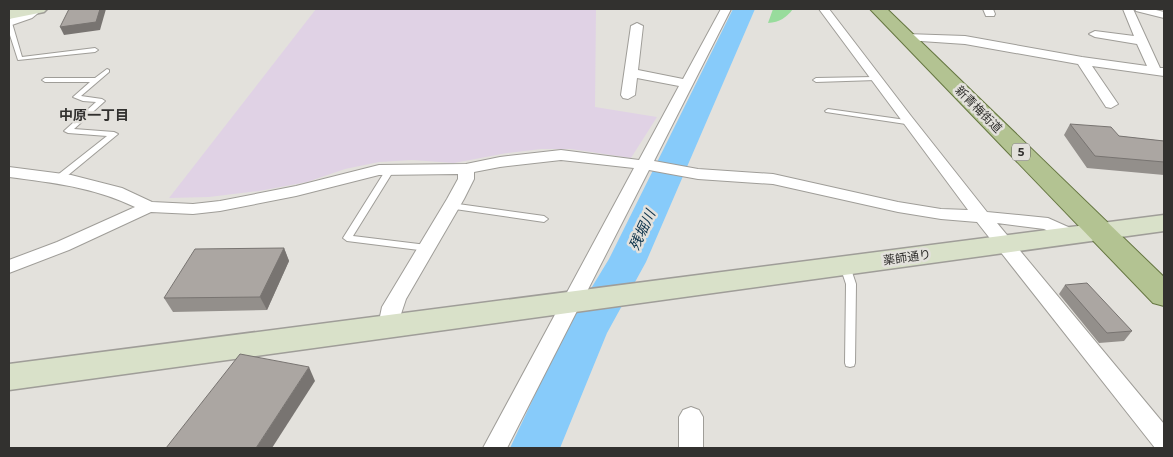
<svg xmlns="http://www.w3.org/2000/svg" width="1173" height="457" viewBox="0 0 1173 457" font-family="Montserrat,'Noto Sans JP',sans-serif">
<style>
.education{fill:#e0d2e5}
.green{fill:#98dc9c}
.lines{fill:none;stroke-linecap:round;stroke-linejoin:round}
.river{fill:#87cbfa;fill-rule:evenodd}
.lane-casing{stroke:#9f9d98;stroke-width:2}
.street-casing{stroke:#9f9d98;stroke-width:2}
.secondary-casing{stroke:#9f9d98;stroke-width:3}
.primary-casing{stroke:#657641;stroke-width:2}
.lane{fill:#fff;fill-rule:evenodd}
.street{fill:#fff;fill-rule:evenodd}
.secondary{fill:#d9e1c9;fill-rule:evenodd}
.primary{fill:#b3c392;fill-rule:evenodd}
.wall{fill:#938f8b}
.shaded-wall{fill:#787471}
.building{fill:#aba6a2;stroke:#787471}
.labels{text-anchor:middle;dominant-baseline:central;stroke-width:5;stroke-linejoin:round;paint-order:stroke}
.shield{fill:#e3e1dc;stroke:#676663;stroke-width:1}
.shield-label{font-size:11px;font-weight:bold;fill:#32312f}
.street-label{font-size:12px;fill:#32312f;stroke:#e3e1dc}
.neighbourhood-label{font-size:14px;font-weight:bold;fill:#32312f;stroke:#e3e1dc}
.water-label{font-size:14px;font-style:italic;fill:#0a3149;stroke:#e3e1dc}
</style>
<rect width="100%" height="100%" fill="#e3e1dc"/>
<!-- education -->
<polygon class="education" points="316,9 596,9 595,107 657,117 631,158 571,149 541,149 507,153 454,163 412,160 379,162 345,169 307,182 259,191 209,197 169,198"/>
<!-- green -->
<path class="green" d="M773,9H793C786,18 780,22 768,23Z"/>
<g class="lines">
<!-- river -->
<polygon class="river" points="733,9 755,9 646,262 607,333 560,448 510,448 565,331 609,259"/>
<!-- lane casing -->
<g class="lane-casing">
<g id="lane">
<polygon points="9,21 12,23 22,57 95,48 98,50 95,52 18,60 9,32"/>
<polygon points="107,69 109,70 109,72 81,96 102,99 105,101 74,129 114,132 118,134 61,181 55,181 54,179 55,177 107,136 68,133 64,131 96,102 83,101 73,97 90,82 45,82 42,80 45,78 95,78"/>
<polygon points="874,77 877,79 876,80 816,82 813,80 816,78"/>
<polygon points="828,109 906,120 910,122 906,124 826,112 825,111"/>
<polygon points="387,168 393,168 394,170 353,236 427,245 430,246 432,248 430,250 427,251 347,241 343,238"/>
<polygon points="451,203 544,216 548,219 544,222 448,208 447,206"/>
<polygon points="845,263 848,264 850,266 856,284 855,363 854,366 850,367 846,366 845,363 846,284 840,266 842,264"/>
</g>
</g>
<!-- street casing -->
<g class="street-casing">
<g id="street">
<polygon points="31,9 43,9 32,18 9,26 9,19"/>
<path d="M721,9H731L654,161L698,169L773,174L898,202L941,209L968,210L819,9H829L911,116L987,212L1048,218L1075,230L1078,234L1075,238L1069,240L1063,238L1044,229L997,223L1164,424V448H1155L977,222L941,219L898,212L773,184L698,179L649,170L507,448H483L634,168L561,160L500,167L474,172V179L464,199L406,299L395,332L388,334L381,332L378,326L382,307L447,199L458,179V174L379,175L296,196L220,211L193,214L151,212L69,250L9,273V260L57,242L135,207C93,187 54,183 9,177V167L71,175L122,188L152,202L193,204L220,201L296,186L379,165L466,164L500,157L561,150L639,160L679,86L637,78L635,95L628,99L623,98L621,95L631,26L637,23L643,26L638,70L683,79Z"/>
<polygon points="983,9 993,9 995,14 994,16 986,16"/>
<polygon points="1123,9 1133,9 1160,68 1164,68 1164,76 1092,66 1118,104 1111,108 1106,107 1078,64 965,44 906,40 900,37 906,34 965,36 1082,57 1147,66 1137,44 1095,37 1089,34 1095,31 1134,36"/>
<polygon points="1135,9 1152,9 1164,12 1164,18 1136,11"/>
<polygon points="691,407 699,410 703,417 703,448 679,448 679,417 683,410"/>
</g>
</g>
<!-- secondary casing -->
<g class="secondary-casing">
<g id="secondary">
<polygon points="9,9 47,9 44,12 9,19"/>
<polygon points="1164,215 1164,231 9,390 9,364"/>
</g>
</g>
<!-- primary casing -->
<g class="primary-casing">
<polygon id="primary" points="870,9 887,9 1164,277 1164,306 1153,303"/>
</g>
<!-- lane -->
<use href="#lane" class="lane"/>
<!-- street -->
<use href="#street" class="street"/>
<!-- secondary -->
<use href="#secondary" class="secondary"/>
<!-- primary -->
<use href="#primary" class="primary"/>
</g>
<!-- wall -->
<g class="wall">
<polygon points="1070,124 1119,136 1164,141 1164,175 1087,168 1064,135"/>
<polygon points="284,248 289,261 267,310 173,312 164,298"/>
<polygon points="1065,285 1132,331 1124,341 1099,343 1059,294"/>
</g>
<!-- shaded-wall -->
<g class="shaded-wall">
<polygon points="100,9 106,9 100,30 64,35 60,27"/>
<polygon points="284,248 289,261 267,310 260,297"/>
<polygon points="309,367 315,381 272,448 256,448"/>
</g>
<!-- building -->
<g class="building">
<polygon points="69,9 100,9 96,22 60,27"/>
<polygon points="1070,124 1111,127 1119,136 1164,141 1164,162 1095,156"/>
<polygon points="284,248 260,297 164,298 195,249"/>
<polygon points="1087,283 1132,331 1107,333 1065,285"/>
<polygon points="240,354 309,367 256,448 166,448"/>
</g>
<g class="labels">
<!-- shield labels -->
<rect class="shield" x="1012" y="143.5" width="18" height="17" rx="4"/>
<g class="shield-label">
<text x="1021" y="152">5</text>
</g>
<!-- street labels -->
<g class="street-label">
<text transform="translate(979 109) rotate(45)">新青梅街道</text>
<text transform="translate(907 257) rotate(-8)">薬師通り</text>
</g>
<!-- neighbourhood labels -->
<g class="neighbourhood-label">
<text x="94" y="115">中原一丁目</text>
</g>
<!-- water labels -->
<g class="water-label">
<text transform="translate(642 230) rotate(-65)">残堀川</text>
</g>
</g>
<!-- border -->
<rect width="1173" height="457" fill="none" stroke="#32312f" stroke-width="20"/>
</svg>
